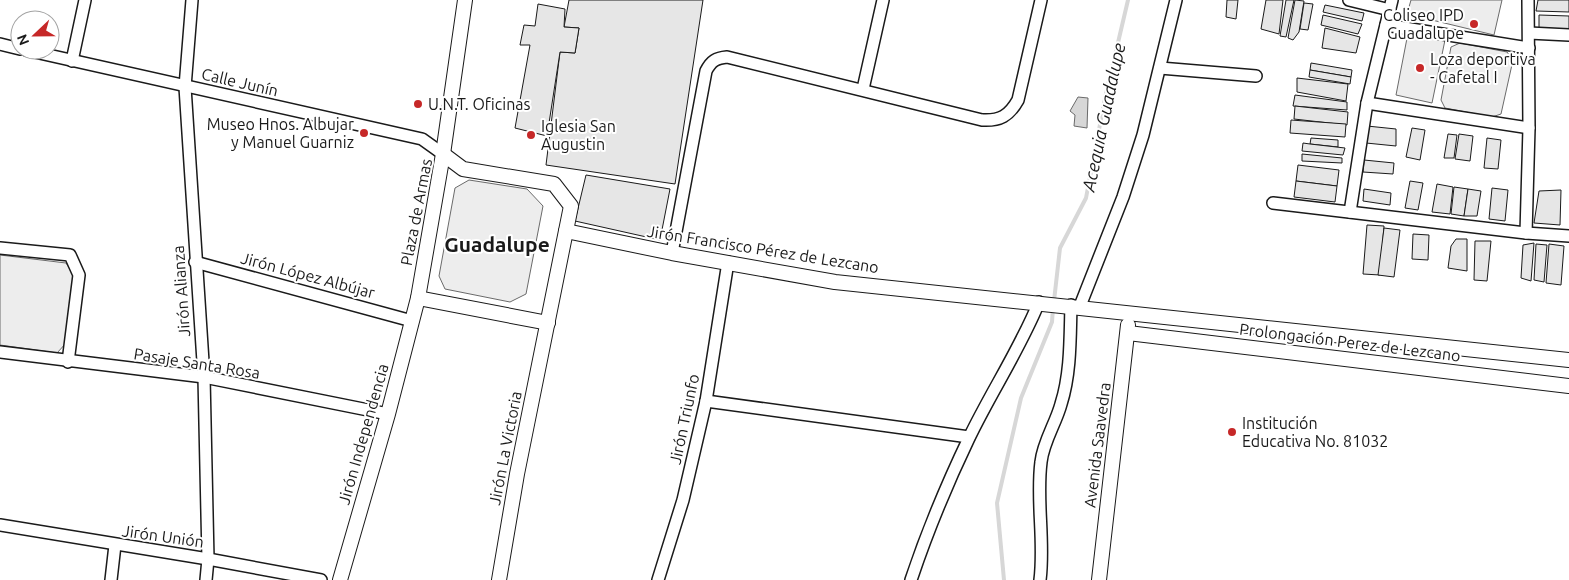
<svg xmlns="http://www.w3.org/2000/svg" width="1569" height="580" viewBox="0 0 1569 580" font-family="Ubuntu,sans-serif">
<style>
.built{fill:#ededed;stroke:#6a6a6a}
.water{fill:#d7d7d7;stroke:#6a6a6a}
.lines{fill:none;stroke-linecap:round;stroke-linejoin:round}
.stream{stroke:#d7d7d7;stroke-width:4}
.building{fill:#e6e6e6;stroke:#1a1a1a}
.minor-casing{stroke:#1a1a1a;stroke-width:14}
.tertiary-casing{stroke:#1a1a1a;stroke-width:16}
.minor{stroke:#fff;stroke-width:11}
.tertiary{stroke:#fff;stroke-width:14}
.poi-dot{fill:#c62828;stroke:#fff;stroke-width:2}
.labels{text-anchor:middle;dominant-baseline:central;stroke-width:4;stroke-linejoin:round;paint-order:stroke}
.poi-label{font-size:16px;fill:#1a1a1a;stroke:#fff;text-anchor:start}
.street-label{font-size:16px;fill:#1a1a1a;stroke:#fff}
.water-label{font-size:18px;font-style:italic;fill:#1a1a1a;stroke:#fff}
.district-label{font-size:21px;font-weight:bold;fill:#1a1a1a;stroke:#fff}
</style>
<rect width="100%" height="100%" fill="#fff"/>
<!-- built -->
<g class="built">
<polygon points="1411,0 1502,0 1494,35 1407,14"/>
<polygon points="1408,33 1445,40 1432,103 1396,95"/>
<polygon points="1460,43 1507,52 1513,60 1501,114 1492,117 1445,108 1441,100 1451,47"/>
<polygon points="469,180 527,189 543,206 526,294 510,302 445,289 439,276 455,188"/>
<polygon points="0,255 66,263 76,278 67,342 57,353 0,345"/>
</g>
<!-- water -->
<polygon class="water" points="1078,97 1088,98 1087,128 1074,126 1075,115 1070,111"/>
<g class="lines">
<!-- stream -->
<g class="stream">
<polyline points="1054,301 1060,248 1086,198 1105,98 1128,0"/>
<polyline points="1004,580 997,503 1021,398 1052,322 1053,308"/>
</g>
</g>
<!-- building -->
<g class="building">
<polygon points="569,0 703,0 675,184 546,165 560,52 575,53 579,28 564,27"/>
<polygon points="1227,0 1238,0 1236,19 1226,17"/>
<polygon points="1266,0 1283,0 1279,34 1261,29"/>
<polygon points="1286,0 1294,0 1286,37 1280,36"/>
<polygon points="1295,0 1304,1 1299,32 1293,40 1288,38"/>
<polygon points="1538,0 1569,0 1569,12 1536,11"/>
<polygon points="1304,3 1313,4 1308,30 1300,29"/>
<polygon points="538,4 565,9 564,27 579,28 575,53 560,52 547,136 515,128 530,45 520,45 524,25 535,26"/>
<polygon points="1325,5 1364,13 1362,21 1323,12"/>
<polygon points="1323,15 1362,24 1358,34 1321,25"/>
<polygon points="1539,15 1569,16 1569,29 1539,28"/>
<polygon points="1325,28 1360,37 1356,53 1322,48"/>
<polygon points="1311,63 1352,70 1351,77 1310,70"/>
<polygon points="1310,70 1351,77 1350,84 1309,77"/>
<polygon points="1297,78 1348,84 1346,101 1297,92"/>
<polygon points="1295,95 1347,102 1347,110 1293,106"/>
<polygon points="1295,106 1348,112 1347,125 1294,119"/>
<polygon points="1291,120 1346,124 1345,137 1290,133"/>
<polygon points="1367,126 1396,129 1396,146 1366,143"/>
<polygon points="1412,128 1425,130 1420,160 1406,157"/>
<polygon points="1448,134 1457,135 1454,158 1444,158"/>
<polygon points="1459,134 1473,136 1470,161 1455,159"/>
<polygon points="1311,138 1338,140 1338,147 1310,144"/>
<polygon points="1487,138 1501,140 1498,169 1484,168"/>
<polygon points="1303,143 1310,144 1345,148 1343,155 1302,151"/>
<polygon points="1302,154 1342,158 1342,163 1302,161"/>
<polygon points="1364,160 1394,163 1393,174 1363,172"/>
<polygon points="1298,165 1339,170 1337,186 1296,181"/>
<polygon points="586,175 670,189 660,240 575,221"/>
<polygon points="1296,181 1337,186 1335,202 1294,197"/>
<polygon points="1410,181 1423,183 1418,210 1405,208"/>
<polygon points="1437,184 1453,187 1450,214 1432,212"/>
<polygon points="1454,187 1468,189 1464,216 1451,214"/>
<polygon points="1492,188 1508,190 1505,221 1489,219"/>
<polygon points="1364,189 1391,193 1390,205 1363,201"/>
<polygon points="1468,189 1481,191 1477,216 1464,216"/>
<polygon points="1561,190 1560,225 1534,223 1539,191"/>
<polygon points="1367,225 1384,226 1380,275 1363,274"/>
<polygon points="1384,228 1400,230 1394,277 1378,275"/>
<polygon points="1413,234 1429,235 1428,260 1412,259"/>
<polygon points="1456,239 1467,239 1467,271 1448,268 1451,246"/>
<polygon points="1475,241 1491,241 1487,281 1474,280"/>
<polygon points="1534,243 1531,281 1521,278 1523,245"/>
<polygon points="1536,244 1547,245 1544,282 1534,280"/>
<polygon points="1549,244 1564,246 1561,285 1546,283"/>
</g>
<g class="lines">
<!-- minor casing -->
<g class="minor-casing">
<g id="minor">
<polyline points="192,0 185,87 204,377 208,559 206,580"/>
<polyline points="1349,0 1390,10"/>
<polyline points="1386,25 1529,48"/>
<polyline points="1529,33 1569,35"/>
<polyline points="0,44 20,49"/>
<polyline points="26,50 422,139 443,154"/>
<polyline points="72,61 85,0"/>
<polyline points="1160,68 1256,76"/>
<polyline points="863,89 883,0"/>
<polyline points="1367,103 1529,128"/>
<polyline points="1273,203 1526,233 1569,236"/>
<polyline points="1350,212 1367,103 1392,0"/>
<polyline points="1526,233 1529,128 1528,0"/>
<polyline points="0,248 70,255 79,275 68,362"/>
<path d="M672,253L706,71C711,61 716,58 727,57L982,120C1000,121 1009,116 1018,100L1041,0"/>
<polyline points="195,262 412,321"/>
<polyline points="1080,306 1123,197 1143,135 1176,0"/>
<polyline points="0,352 204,377 388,414"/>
<polyline points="706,401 969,437"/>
<polyline points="0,525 208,559 321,580"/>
<polyline points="111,580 115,545"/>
<polyline points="658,580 683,500 706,401 728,262"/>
<path d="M911,580C927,532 947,484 969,438C991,392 1020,349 1039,302"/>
<path d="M1040,580C1045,541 1036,501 1041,462C1043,442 1056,423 1061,404C1071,373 1070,337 1071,305"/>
</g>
</g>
<!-- tertiary casing -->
<g class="tertiary-casing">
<g id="tertiary">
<polyline points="443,154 463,169 554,184 571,206 517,474 499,580"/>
<polyline points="566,231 672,253 835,282 1569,360"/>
<polyline points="418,298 548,323"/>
<polyline points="1128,333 1569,386"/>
<polyline points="340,580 388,414 418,298 443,154 465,0"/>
<polyline points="1099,580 1128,325"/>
</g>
</g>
<!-- minor -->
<use href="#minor" class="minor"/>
<!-- tertiary -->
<use href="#tertiary" class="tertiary"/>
</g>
<!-- markers -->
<g class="poi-dot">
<circle cx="1474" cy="24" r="5"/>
<circle cx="1420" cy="68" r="5"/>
<circle cx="418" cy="104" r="5"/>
<circle cx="364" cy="133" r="5"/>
<circle cx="531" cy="135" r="5"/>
<circle cx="1232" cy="432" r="5"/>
</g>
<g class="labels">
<!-- poi labels -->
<g class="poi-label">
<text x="1464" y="15" text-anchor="end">Coliseo IPD<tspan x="1464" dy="18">Guadalupe</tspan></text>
<text x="1430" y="59">Loza deportiva<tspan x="1430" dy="18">- Cafetal I</tspan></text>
<text x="428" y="104">U.N.T. Oficinas</text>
<text x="354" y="124" text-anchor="end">Museo Hnos. Albujar<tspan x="354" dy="18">y Manuel Guarniz</tspan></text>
<text x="541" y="126">Iglesia San<tspan x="541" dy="18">Augustin</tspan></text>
<text x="1242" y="423">Institución<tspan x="1242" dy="18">Educativa No. 81032</tspan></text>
</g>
<!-- street labels -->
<g class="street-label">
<text transform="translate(240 82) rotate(13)">Calle Junín</text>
<text transform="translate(416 212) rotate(-79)">Plaza de Armas</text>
<text transform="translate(763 249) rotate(9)">Jirón Francisco Pérez de Lezcano</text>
<text transform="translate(308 275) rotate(15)">Jirón López Albújar</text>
<text transform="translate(181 291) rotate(-94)">Jirón Alianza</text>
<text transform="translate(1350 342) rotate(7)">Prolongación Perez de Lezcano</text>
<text transform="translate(197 363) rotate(9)">Pasaje Santa Rosa</text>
<text transform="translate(684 419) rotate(-78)">Jirón Triunfo</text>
<text transform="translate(363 434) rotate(-74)">Jirón Independencia</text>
<text transform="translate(1097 445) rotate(-83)">Avenida Saavedra</text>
<text transform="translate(505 448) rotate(-79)">Jirón La Victoria</text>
<text transform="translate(163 536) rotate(8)">Jirón Unión</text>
</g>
<!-- water labels -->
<g class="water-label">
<text transform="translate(1103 117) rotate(-78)">Acequia Guadalupe</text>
</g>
<!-- district labels -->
<g class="district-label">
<text x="497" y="244">Guadalupe</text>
</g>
</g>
<!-- north arrow -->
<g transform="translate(35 35) rotate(248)"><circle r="24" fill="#ffffff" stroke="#a3a3a3"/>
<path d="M0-4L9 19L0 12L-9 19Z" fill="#c62828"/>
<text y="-8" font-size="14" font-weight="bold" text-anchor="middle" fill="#1a1a1a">N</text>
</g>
</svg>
